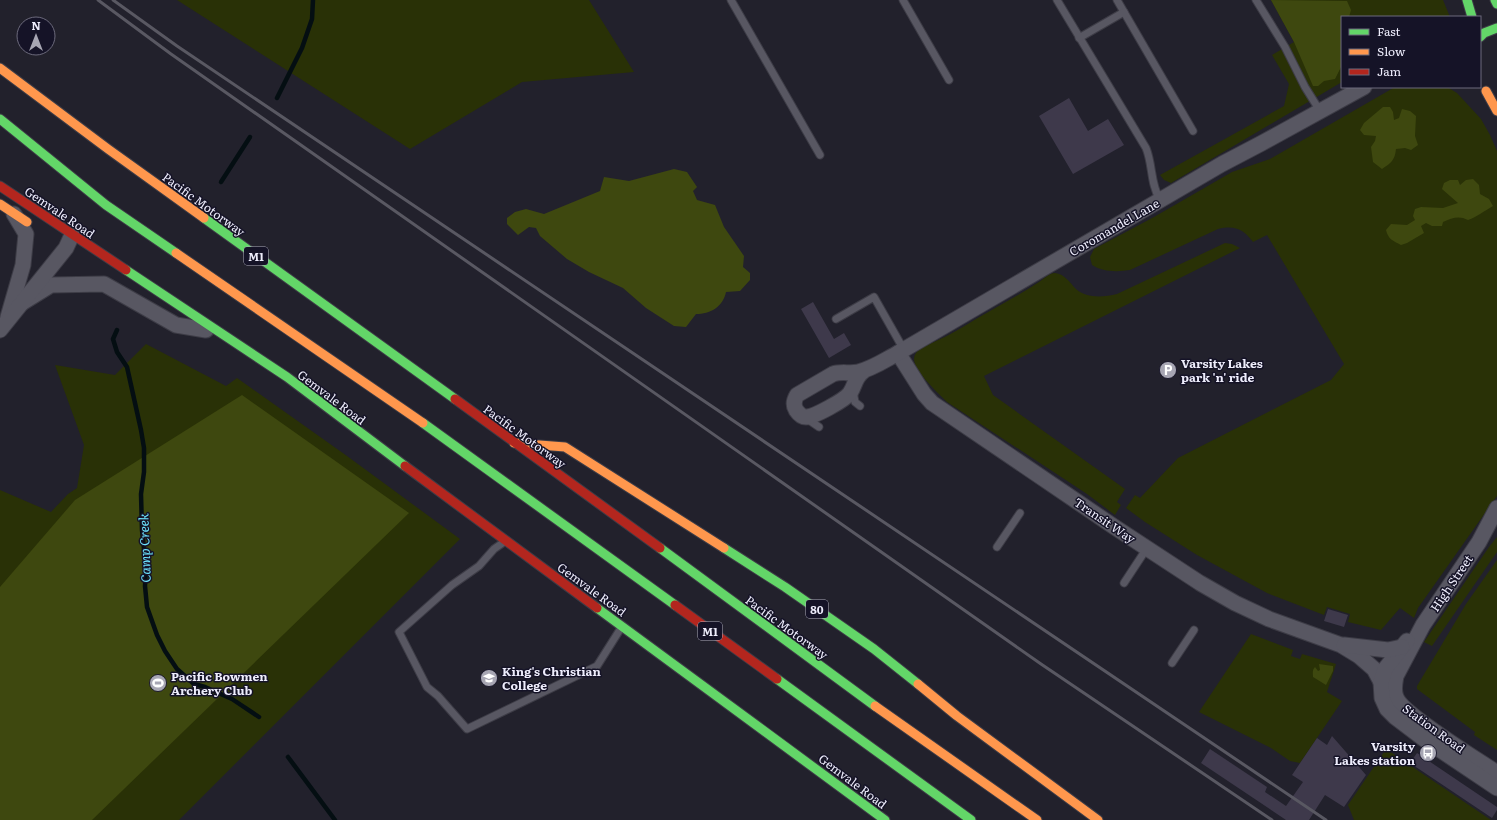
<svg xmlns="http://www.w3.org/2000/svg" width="1497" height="820" viewBox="0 0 1497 820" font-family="Literata,serif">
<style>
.green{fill:#293106}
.forest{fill:#3e480f}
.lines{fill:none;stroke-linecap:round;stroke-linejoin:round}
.stream{stroke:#040e12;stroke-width:4.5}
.building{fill:#3e394b}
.lane-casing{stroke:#3d3c46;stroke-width:9}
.street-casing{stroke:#3d3c46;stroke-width:17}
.fast-casing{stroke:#3d3c46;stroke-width:11}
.slow-casing{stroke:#3d3c46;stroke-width:11}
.jam-casing{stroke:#3d3c46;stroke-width:11}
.lane{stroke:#585762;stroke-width:7}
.street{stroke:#585762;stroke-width:15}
.fast{stroke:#63d668;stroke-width:9}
.slow{stroke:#ff974d;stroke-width:9}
.jam{stroke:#b3261e;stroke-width:9}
.rail{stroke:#595862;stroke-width:3}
.labels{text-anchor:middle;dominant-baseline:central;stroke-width:3;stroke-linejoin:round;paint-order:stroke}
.shield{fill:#151327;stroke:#adacbc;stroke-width:1}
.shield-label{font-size:11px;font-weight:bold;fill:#eeedfc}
.street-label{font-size:12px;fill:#eeedfc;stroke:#151327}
.poi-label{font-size:12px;font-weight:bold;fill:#eeedfc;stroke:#151327;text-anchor:start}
.water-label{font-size:13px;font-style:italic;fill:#6ce3fc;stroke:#151327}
</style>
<rect width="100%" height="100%" fill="#22212c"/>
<!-- green -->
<g class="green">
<polygon points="177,0 589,0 634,72 522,82 410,149"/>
<polygon points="1271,0 1443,0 1450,17 1342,17 1342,82 1171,183 1164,180 1160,175 1284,106 1289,84 1272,55 1294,42"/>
<path d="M1395,87H1447L1457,93L1481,119L1490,135L1497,151V496L1418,608L1414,618L1400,608L1381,630L1348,622L1350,614L1327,607L1324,615L1267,593L1197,555L1145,522L1126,508L1135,495L1140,498L1178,458L1331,380L1344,364L1267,235L1253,242C1243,229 1235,225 1218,229L1130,270C1117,272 1103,272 1092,265L1090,257L1094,249L1154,217L1232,172L1270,159Z"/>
<path d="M1225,243L1232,244L1240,248L984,376L993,395L1125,489L1117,502L1121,505L1115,515L1087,494L947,402C939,394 914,371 914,359C914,355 916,352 920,349C924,345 931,344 936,341C950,335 963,327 976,319C997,307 1019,295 1039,282C1044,279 1049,273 1055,273C1065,274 1070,283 1076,289C1087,299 1104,297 1117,294Z"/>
<polygon points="146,344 226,386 237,378 347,456 460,539 179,820 0,820 0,490 51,512 68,494 77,488 84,445 55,365 115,375"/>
<polygon points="1497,537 1497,552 1432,646 1424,642 1489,547"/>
<polygon points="1497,560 1497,750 1474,735 1475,732 1417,689 1417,686 1466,604"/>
<polygon points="1251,634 1293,650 1291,656 1300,659 1302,654 1336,664 1327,692 1342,701 1300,763 1290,761 1271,748 1199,712"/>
<polygon points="1386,749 1491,820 1354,820 1348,805"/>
</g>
<!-- forest -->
<g class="forest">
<polygon points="1271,0 1347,1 1351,10 1349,17 1342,17 1342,61 1341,67 1335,79 1324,81 1318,86 1313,86 1294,42"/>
<path d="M1383,107H1390L1393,112L1394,120L1399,118L1402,109L1410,111L1416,116L1415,136L1418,145L1411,150L1405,148L1396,149C1395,160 1391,163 1382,169L1373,162L1371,147L1375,141L1376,136L1364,135L1360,130L1364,123Z"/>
<path d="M674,169L687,172L697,187L693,191L697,200L715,205L724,227L744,256L743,267L750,273V280L740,291L726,292C723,307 710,314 696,314L686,327L674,326L646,308L623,288L589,272L567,259L540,236L536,228L529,227L518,235L507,224V218L515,212L526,209L544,214L600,191L604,177L629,181Z"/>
<path d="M1473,179L1479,185L1480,194L1489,199L1493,206C1484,211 1477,217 1468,220C1459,215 1452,218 1443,222L1442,226H1432L1426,223L1421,226L1424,233L1407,243L1401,245C1393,241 1388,239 1386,230L1391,224L1407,225L1415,220L1413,216L1415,209L1421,207L1443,208L1458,203L1442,189L1444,183L1450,180H1458L1460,185L1466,180Z"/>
<polygon points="242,395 409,513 92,820 0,820 0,587 75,500"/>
<path d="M1319,664L1333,666V671L1326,685L1313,677C1313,673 1312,670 1315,667L1318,671L1320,670Z"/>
</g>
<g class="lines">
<!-- stream -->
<g class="stream">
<polyline points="277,98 302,48 312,19 313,0"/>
<polyline points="221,182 250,137"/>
<polyline points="117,330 113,339 117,352 127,367 141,430 144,448 144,472 141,494 142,530 146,567 145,586 147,607 157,635 165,651 177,669 194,684 205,687 232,699 259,717"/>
<polyline points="288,757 335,820"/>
</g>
</g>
<!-- building -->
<g class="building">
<polygon points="1069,98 1088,131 1108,119 1124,145 1073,174 1039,116"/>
<polygon points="813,302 834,339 844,333 851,345 829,358 801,309"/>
<polygon points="1328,609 1348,615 1344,627 1324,621"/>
<polygon points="1332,736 1366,775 1344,807 1325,795 1309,820 1286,820 1201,763 1210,749 1267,787 1265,792 1286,806 1303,782 1292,775 1317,738 1327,745"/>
<polygon points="1417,753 1497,807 1497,810 1492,818 1410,763"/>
</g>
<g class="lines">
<!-- lane casing -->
<g class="lane-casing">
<g id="lane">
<polyline points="731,0 820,155"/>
<polyline points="903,0 949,80"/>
<path d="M1057,0L1146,148C1153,165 1150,183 1160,200"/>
<polyline points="1117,0 1193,131"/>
<polyline points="1256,0 1285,47 1305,87 1320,111"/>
<polyline points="1079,38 1124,12"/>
<polyline points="836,319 874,297 904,350"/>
<polyline points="853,391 855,402 860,406"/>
<polyline points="806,418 819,427"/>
<polyline points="504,542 494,549 479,566 452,585 399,632 427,687 438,696 467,729 597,666 621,628"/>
<polyline points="997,547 1020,513"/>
<polyline points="1124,583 1147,548"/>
<polyline points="1172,663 1194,630"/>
</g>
</g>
<!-- street casing -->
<g class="street-casing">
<g id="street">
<polyline points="22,303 51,285 104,284 176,325 206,330"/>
<polyline points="8,317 23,265 26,234 14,214"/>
<polyline points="0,330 66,248 72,235"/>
<polyline points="898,353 924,394 932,403 1113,526 1200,583 1235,603 1269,619 1341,645 1359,656 1374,669 1381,682"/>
<path d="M865,370C854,378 856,384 850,393C845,400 814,417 806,417C802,417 798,413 796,410C793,405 794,400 797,395L833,374C841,371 850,374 858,372C872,369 885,360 898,353L1222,164L1262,143L1364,87"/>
<path d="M1497,508L1479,542L1423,625L1396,676C1395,682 1393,690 1396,697C1402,714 1478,760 1497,773"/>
<polyline points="1407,641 1385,669 1381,682 1382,698 1387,709 1395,717 1424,739 1497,788"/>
<polyline points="1344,645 1388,650 1402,647"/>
</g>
</g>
<!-- fast casing -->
<g class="fast-casing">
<g id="fast">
<polyline points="1467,0 1472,17"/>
<polyline points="1495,0 1497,4"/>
<polyline points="1480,37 1484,33 1497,28"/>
<polyline points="0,119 106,205 176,253"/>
<polyline points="204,218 455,399"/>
<polyline points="126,270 287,377 405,466"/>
<polyline points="423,423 675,605"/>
<polyline points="660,548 875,706"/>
<polyline points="724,548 785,587 874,649 918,684"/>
<polyline points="597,608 885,820"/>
<polyline points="777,679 971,820"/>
</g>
</g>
<!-- slow casing -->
<g class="slow-casing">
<g id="slow">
<polyline points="0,68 108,149 204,218"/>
<polyline points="1486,91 1497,111"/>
<polyline points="0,204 27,222"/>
<polyline points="176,253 423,423"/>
<polyline points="514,443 565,447 724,548"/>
<polyline points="918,684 957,716 1098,820"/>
<polyline points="875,706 1037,820"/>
</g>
</g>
<!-- jam casing -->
<g class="jam-casing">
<g id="jam">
<polyline points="0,186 126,270"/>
<polyline points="455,399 660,548"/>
<polyline points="405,466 597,608"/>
<polyline points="675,605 777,679"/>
</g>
</g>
<!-- lane -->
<use href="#lane" class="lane"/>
<!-- street -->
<use href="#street" class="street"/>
<!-- fast -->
<use href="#fast" class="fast"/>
<!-- slow -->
<use href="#slow" class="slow"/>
<!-- jam -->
<use href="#jam" class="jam"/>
<!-- rail -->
<g class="rail">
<polyline points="98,0 171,54 1041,664 1272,820"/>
<polyline points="113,0 177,46 1326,820"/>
</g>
</g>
<!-- icons -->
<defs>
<g id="parking-disc" transform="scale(0.9)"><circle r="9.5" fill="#a7a6b3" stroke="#151327"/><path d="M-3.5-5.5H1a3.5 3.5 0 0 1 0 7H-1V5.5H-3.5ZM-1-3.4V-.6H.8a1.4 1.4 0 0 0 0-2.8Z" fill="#fff"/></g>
<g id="school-disc" transform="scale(0.9)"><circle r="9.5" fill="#a7a6b3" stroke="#151327"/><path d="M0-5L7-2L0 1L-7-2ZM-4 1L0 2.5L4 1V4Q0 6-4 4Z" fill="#fff"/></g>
<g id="stadium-disc" transform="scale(0.9)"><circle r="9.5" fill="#a7a6b3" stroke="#151327"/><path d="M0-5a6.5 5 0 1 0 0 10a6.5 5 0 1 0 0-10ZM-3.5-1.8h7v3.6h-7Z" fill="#fff"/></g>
<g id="bus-disc" transform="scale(0.9)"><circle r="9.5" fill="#a7a6b3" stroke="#151327"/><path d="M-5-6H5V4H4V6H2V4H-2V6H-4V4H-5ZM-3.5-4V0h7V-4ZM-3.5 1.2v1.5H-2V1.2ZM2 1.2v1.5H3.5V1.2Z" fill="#fff"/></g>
</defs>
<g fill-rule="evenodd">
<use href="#parking-disc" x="1168" y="370"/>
<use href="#school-disc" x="489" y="678"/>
<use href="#stadium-disc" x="158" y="683"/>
<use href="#bus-disc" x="1428" y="753"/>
</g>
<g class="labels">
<!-- shield labels -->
<g class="shield">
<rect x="244" y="247" width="24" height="18" rx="3"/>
<rect x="806" y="600" width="22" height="18" rx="3"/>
<rect x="698" y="622" width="24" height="18" rx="3"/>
</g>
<g class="shield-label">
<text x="256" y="256">M1</text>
<text x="817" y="609">80</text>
<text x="710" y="631">M1</text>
</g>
<!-- street labels -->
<g class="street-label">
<text transform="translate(204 204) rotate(36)">Pacific Motorway</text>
<text transform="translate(60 212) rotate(34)">Gemvale Road</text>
<text transform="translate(1114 227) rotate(-30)">Coromandel Lane</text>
<text transform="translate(332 397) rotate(37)">Gemvale Road</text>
<text transform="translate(525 436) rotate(36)">Pacific Motorway</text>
<text transform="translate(1105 520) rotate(34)">Transit Way</text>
<text transform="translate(1451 583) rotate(-56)">High Street</text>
<text transform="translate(592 589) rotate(36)">Gemvale Road</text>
<text transform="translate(787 627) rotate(36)">Pacific Motorway</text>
<text transform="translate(1434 728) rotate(36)">Station Road</text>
<text transform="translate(853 781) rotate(37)">Gemvale Road</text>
</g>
<!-- poi labels -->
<g class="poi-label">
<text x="1181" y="363">Varsity Lakes<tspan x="1181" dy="14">park 'n' ride</tspan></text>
<text x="502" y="671">King's Christian<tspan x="502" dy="14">College</tspan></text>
<text x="171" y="676">Pacific Bowmen<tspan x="171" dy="14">Archery Club</tspan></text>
<text x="1415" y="746" text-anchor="end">Varsity<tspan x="1415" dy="14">Lakes station</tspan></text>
</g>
<!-- water labels -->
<g class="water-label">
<text transform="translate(144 548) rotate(-92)">Camp Creek</text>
</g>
</g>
<!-- legend -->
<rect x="1341" y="16" width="140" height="72" fill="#151327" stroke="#6c6a7c"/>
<rect x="1349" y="29" width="20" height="6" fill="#63d668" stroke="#6c6a7c"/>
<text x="1377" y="36" font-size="12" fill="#eeedfc">Fast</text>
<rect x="1349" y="49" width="20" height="6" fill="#ff974d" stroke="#6c6a7c"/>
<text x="1377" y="56" font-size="12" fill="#eeedfc">Slow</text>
<rect x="1349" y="69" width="20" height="6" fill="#b3261e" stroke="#6c6a7c"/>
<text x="1377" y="76" font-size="12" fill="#eeedfc">Jam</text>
<!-- north arrow -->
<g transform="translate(36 36)"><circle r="19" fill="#151327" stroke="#6c6a7c"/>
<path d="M0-3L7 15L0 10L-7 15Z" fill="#a7a6b3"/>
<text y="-6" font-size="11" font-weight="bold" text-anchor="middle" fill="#eeedfc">N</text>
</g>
</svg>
